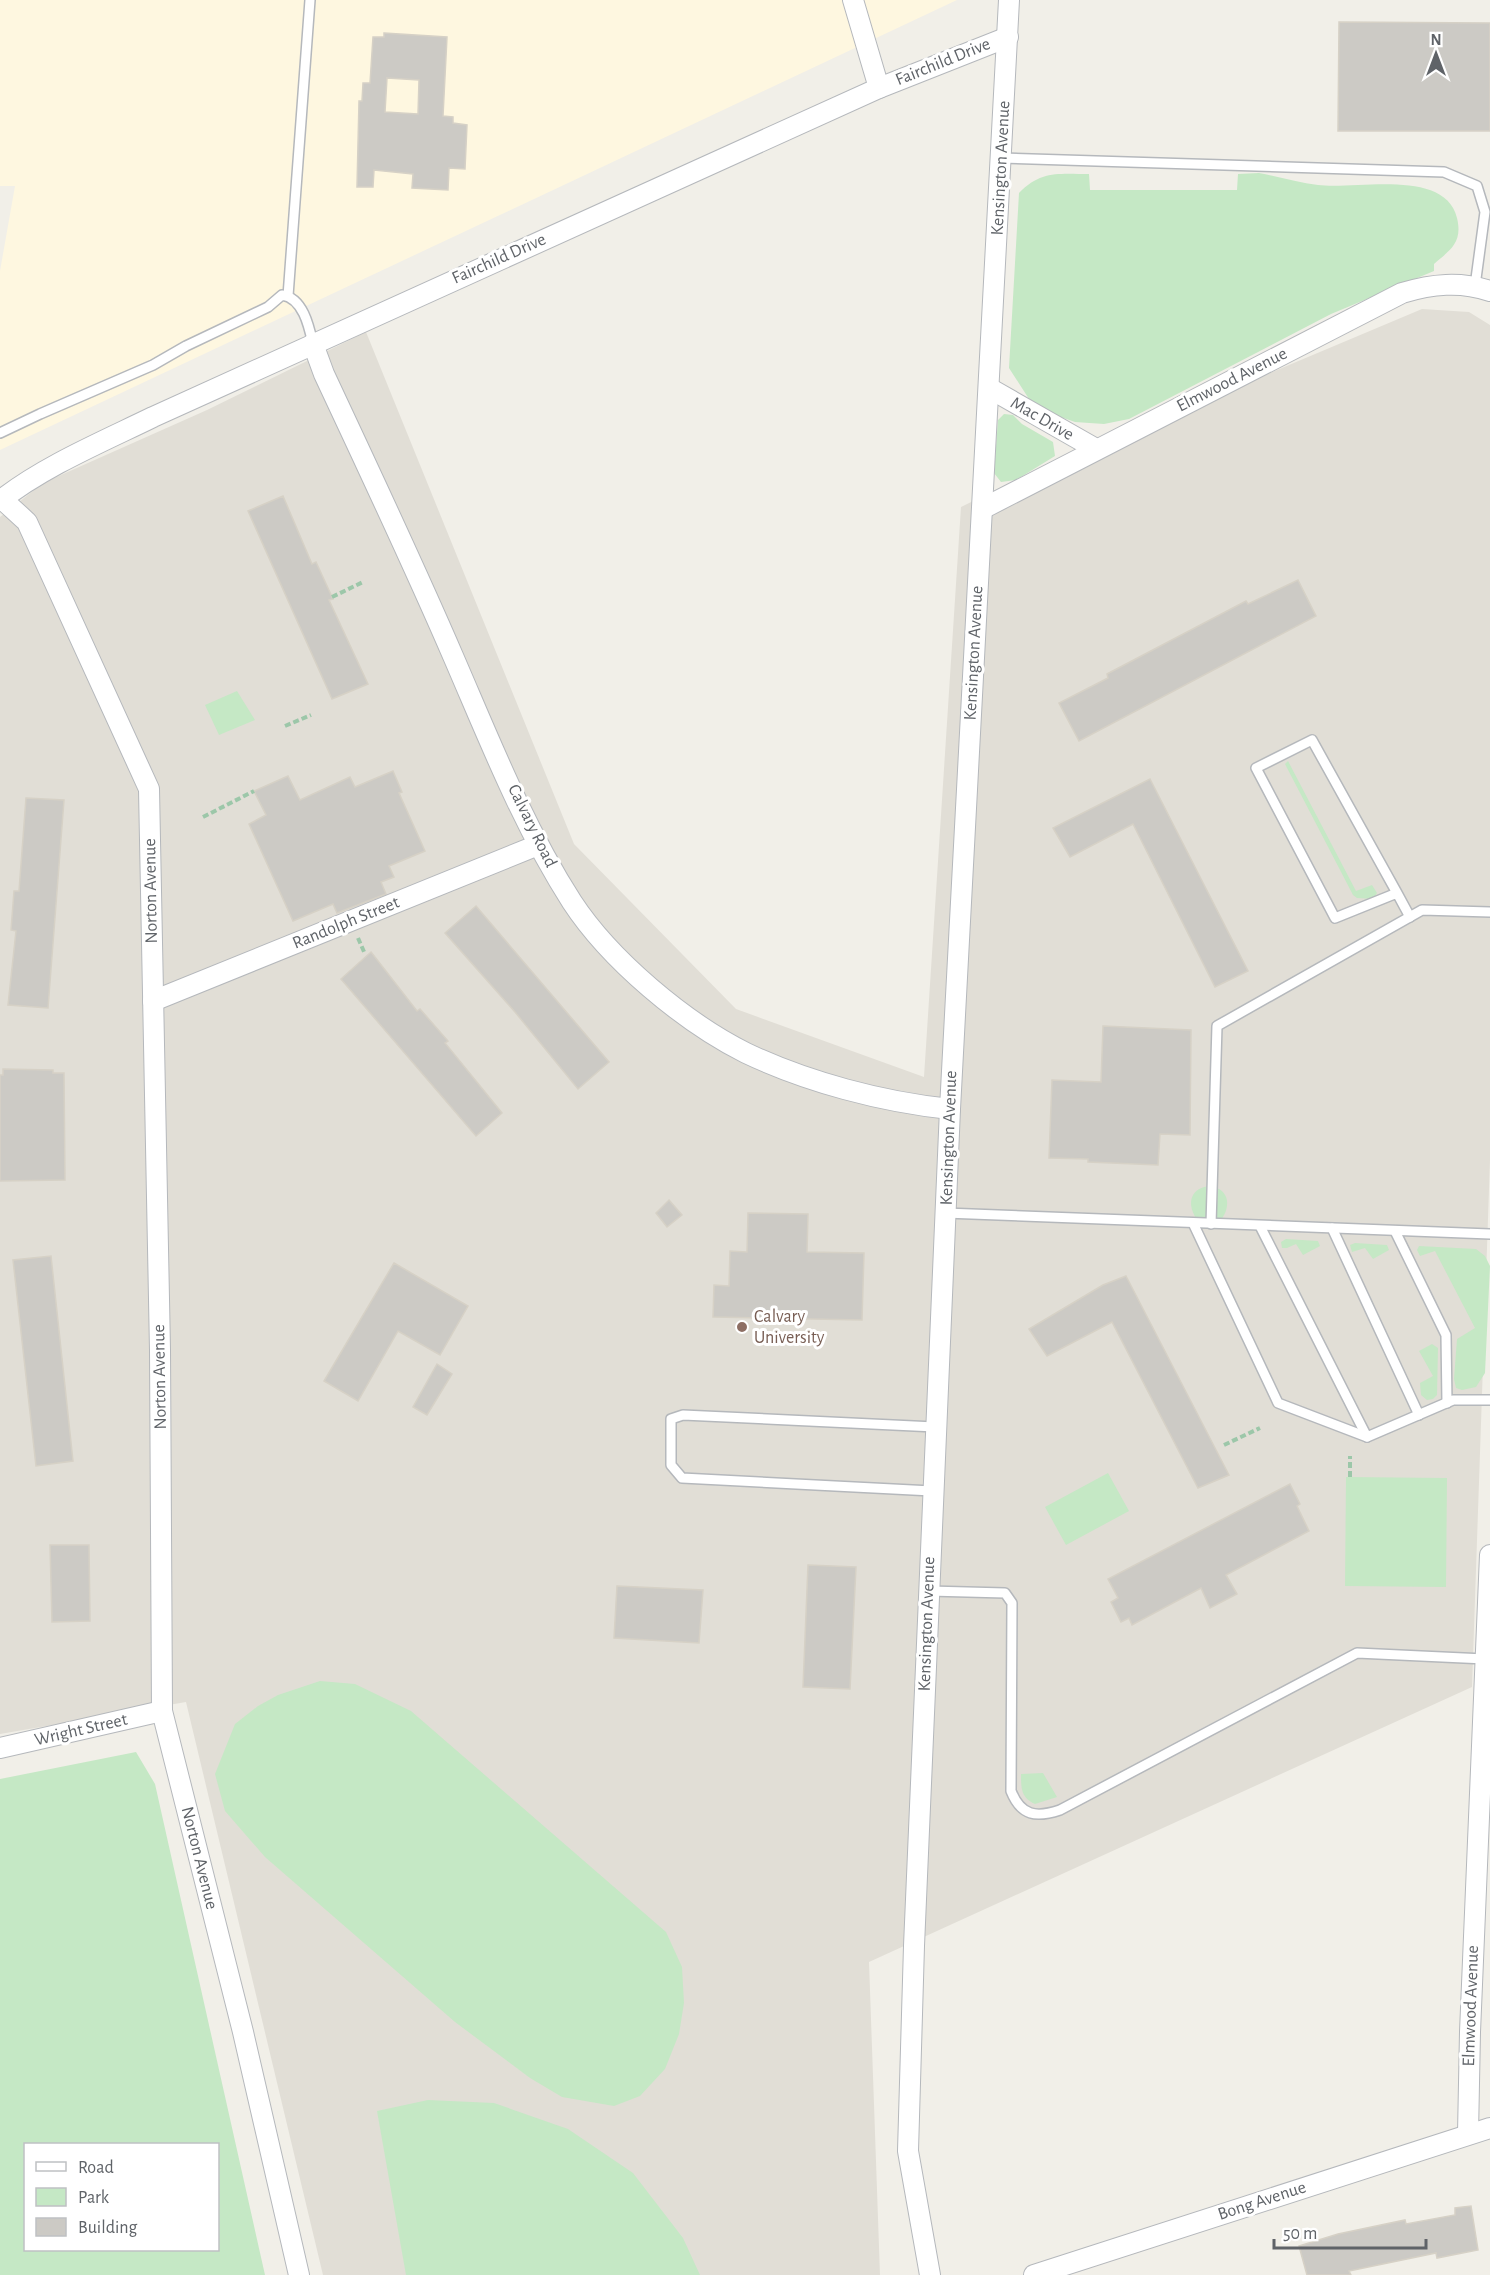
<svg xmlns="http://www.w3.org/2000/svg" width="1490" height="2275" viewBox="0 0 1490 2275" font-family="'Alegreya Sans',sans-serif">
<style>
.commercial{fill:#fef7e0}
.education{fill:#e1ded6}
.green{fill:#c5e8c5;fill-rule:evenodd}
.building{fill:#cccac5;stroke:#d6d1c6;stroke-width:1.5;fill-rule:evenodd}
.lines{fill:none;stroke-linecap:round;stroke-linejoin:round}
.lane-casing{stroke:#b5b8bc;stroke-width:12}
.street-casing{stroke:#b5b8bc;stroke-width:22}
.path{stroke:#9cc7a9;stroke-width:4;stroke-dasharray:6 3;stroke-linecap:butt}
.lane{stroke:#fff;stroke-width:9}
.street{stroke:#fff;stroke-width:20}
.education-dot{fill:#8d6e63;stroke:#fff;stroke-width:2}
.labels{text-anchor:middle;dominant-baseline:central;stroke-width:6;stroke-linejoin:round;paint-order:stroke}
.street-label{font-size:18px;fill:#5f6368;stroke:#fff}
.education-label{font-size:18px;fill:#785e54;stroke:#fff;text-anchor:start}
</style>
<rect width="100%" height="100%" fill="#f1efe8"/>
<!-- commercial -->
<polygon class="commercial" points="0,0 957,0 0,450 0,271 15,186 0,186"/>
<!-- education -->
<polygon class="education" points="1422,309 1469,312 1490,325 1490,1160 1472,1687 869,1962 880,2275 323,2275 186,1702 0,1734 0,517 43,483 207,410 366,332 574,844 736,1009 924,1077 961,507 1016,480"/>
<!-- green -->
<g class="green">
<path d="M1259,173C1279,177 1299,183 1318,185C1356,190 1445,168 1457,218C1463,243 1450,250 1434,264V271L1331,314L1129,419L1104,424L1075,422L1052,414L1029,399L1009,368L1019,193C1041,170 1060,174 1089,174L1090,190H1237L1238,174Z"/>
<polygon points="1004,414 1013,415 1022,424 1053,442 1055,456 1016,480 1001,482 994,473 998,420"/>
<polygon points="237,691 255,720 219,735 205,705"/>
<polygon points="1288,761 1356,891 1372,885 1377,893 1373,899 1357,898 1353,895 1285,764"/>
<path d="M1211,1186C1231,1190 1231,1209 1219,1222L1196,1218C1186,1203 1191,1187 1211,1186Z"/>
<polygon points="1286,1239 1318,1241 1320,1246 1303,1255 1296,1244 1287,1248 1282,1248 1281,1242"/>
<polygon points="1355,1243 1387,1245 1389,1250 1373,1259 1365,1248 1352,1252 1350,1245"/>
<polygon points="1419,1246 1476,1249 1485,1256 1490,1266 1485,1373 1476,1387 1462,1390 1456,1388 1454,1379 1457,1339 1475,1328 1435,1251 1420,1256 1417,1250"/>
<polygon points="1432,1344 1438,1348 1437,1395 1433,1399 1427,1400 1421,1395 1420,1383 1433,1376 1419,1351"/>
<polygon points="1108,1473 1129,1511 1066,1545 1045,1507"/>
<polygon points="1346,1477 1447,1478 1446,1587 1345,1586"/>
<polygon points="320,1681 355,1684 411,1711 666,1932 682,1967 684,2003 679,2034 665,2069 640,2096 614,2106 562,2097 530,2078 455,2022 265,1857 225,1811 215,1774 235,1724 258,1706 278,1695"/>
<path d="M136,1752L155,1784L265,2275H0V1779ZM26,2144H218V2250H26Z"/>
<path d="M1043,1773L1057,1797L1035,1804C1021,1798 1021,1788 1021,1774Z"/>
<polygon points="428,2100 494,2103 568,2129 633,2173 683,2238 700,2275 406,2275 377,2111"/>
</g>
<!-- building -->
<g class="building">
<polygon points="1339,22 1490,23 1490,131 1338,131"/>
<path d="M384,33L447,37L443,116L453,117V123L467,125L465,169L449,168L448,190L412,188L413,174L374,170L373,187H357L359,101H362L363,83H370L373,37H384ZM387,78L419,80L418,114L385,112Z"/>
<polygon points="283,496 312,564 316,562 333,599 329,600 368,684 332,699 248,511"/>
<polygon points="1298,580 1316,616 1079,741 1059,703 1108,678 1107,674 1246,601 1248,604"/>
<polygon points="393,771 402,792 399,793 425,851 389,866 394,877 381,882 386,894 337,913 333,904 293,921 249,824 266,815 254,791 288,776 300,800 350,777 355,787"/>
<polygon points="1150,779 1248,971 1215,987 1133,824 1070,857 1053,828"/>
<polygon points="26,798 64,800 48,1008 8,1005 16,931 11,930 14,891 19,891"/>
<polygon points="476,906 609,1062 578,1089 515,1012 445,933"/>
<polygon points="371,952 417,1011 420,1009 448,1041 445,1043 502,1113 476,1136 341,979"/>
<polygon points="1103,1026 1191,1030 1190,1135 1160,1134 1158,1165 1088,1162 1088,1159 1049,1158 1052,1080 1101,1082"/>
<polygon points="3,1069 53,1070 53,1073 64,1073 65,1180 0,1181 0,1075 3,1075"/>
<polygon points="669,1200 682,1215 667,1227 656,1213"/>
<polygon points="748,1213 808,1214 807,1252 864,1253 862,1320 713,1317 714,1285 729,1286 730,1251 747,1252"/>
<polygon points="51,1256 73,1461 36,1466 13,1260"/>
<polygon points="394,1263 468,1306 440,1355 398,1331 358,1401 324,1381"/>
<polygon points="1126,1276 1229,1475 1198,1488 1112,1322 1047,1356 1029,1329 1103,1285"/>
<polygon points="437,1364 452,1374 427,1415 413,1407"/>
<polygon points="1290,1484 1300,1504 1297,1506 1309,1531 1226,1575 1237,1594 1210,1608 1201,1588 1132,1625 1129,1618 1121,1622 1111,1602 1118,1598 1108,1579"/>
<polygon points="50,1545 89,1545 90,1621 52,1622"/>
<polygon points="808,1565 856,1567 850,1689 803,1687"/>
<polygon points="617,1586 703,1590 699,1643 614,1638"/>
<polygon points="1471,2206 1478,2250 1437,2258 1436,2253 1349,2271 1351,2275 1307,2275 1299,2246 1338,2234 1405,2220 1406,2224 1455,2215 1455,2208"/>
</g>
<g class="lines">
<!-- lane casing -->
<g class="lane-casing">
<g id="lane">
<polyline points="1001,158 1444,172 1477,186 1485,212 1475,286"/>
<polyline points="288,296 310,0"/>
<path d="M0,433L40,414L153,365L186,346L268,307L282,295C303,298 309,326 313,344"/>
<polyline points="1397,893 1335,918 1256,768 1312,740 1397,893 1410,917"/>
<polyline points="945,1213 1490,1234"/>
<polyline points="1193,1223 1278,1403 1367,1437 1453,1400 1490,1400"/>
<polyline points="1211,1224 1217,1026 1422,910 1490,912"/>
<polyline points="1260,1226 1367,1437"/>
<polyline points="1332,1228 1419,1415"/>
<polyline points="1395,1231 1446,1335 1447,1403"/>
<polyline points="932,1491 682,1478 671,1465 671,1419 683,1415 935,1427"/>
<path d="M929,1591L1005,1593L1012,1603L1011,1791C1021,1816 1036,1818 1060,1810L1357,1653L1485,1659"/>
</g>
</g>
<!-- street casing -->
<g class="street-casing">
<g id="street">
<polyline points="853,0 879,88"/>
<path d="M313,344L324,374C368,468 412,561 453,656C489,739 523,826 572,902C610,960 684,1022 746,1053C807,1082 882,1102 950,1109"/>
<polyline points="989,388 1096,449"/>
<polyline points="2,499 27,522 149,789 160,1350 162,1711 243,2032 299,2275"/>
<path d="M0,501C42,467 104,441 153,417L879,88L1008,37"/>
<path d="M982,509L1402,293C1432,284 1460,281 1490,291"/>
<polyline points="153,1001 538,845"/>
<polyline points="0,1748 162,1711"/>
<polyline points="1468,2134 1470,2032 1490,1555"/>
<polyline points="930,2275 908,2151 914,1946 950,1109 1009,0"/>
<polyline points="1034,2275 1490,2128"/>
</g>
</g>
<!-- path -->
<g class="path">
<polyline points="332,597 363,582"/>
<polyline points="285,726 311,715"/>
<polyline points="203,817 254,791"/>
<polyline points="358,938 365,954"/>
<polyline points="1224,1445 1260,1428"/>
<polyline points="1350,1477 1350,1456"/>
</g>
<!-- lane -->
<use href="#lane" class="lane"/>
<!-- street -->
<use href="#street" class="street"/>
</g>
<!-- markers -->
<circle class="education-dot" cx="742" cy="1327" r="6"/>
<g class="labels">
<!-- street labels -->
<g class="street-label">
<text transform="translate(943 62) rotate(-22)">Fairchild Drive</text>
<text transform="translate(1001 168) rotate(-87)">Kensington Avenue</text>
<text transform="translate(499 259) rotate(-24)">Fairchild Drive</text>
<text transform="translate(1232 380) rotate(-27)">Elmwood Avenue</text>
<text transform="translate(1042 419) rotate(30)">Mac Drive</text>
<text transform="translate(974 653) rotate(-87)">Kensington Avenue</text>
<text transform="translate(532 826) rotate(64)">Calvary Road</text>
<text transform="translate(151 891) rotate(-91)">Norton Avenue</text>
<text transform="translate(346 923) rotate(-22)">Randolph Street</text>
<text transform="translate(949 1138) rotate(-88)">Kensington Avenue</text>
<text transform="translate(160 1377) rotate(-91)">Norton Avenue</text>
<text transform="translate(927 1624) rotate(-88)">Kensington Avenue</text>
<text transform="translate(81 1730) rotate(-13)">Wright Street</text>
<text transform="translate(199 1858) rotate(76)">Norton Avenue</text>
<text transform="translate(1471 2006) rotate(-88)">Elmwood Avenue</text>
<text transform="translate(1262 2201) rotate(-18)">Bong Avenue</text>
</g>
<!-- education labels -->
<g class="education-label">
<text x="754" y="1317">Calvary<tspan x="754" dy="21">University</tspan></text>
</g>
</g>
<!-- legend -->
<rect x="24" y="2143" width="195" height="108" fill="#ffffff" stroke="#bfc1c3" stroke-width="1.5"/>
<rect x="36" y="2162" width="30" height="9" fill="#ffffff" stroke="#bfc1c3" stroke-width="1.5"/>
<text x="78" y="2173" font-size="18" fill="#5f6368">Road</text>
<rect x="36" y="2188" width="30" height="18" fill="#c5e8c5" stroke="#bfc1c3" stroke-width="1.5"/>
<text x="78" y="2203" font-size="18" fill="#5f6368">Park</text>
<rect x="36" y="2218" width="30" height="18" fill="#cccac5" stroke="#bfc1c3" stroke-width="1.5"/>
<text x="78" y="2233" font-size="18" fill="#5f6368">Building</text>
<!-- north arrow -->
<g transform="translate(1436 54)" stroke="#ffffff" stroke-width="4.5" paint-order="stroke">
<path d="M0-4.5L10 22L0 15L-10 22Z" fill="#5f6368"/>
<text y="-9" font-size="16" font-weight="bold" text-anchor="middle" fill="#5f6368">N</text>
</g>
<!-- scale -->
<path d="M1274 2239v9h152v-9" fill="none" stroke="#5f6368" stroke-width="3"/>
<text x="1283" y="2239" font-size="18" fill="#5f6368" stroke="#ffffff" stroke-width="4.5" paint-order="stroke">50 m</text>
</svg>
